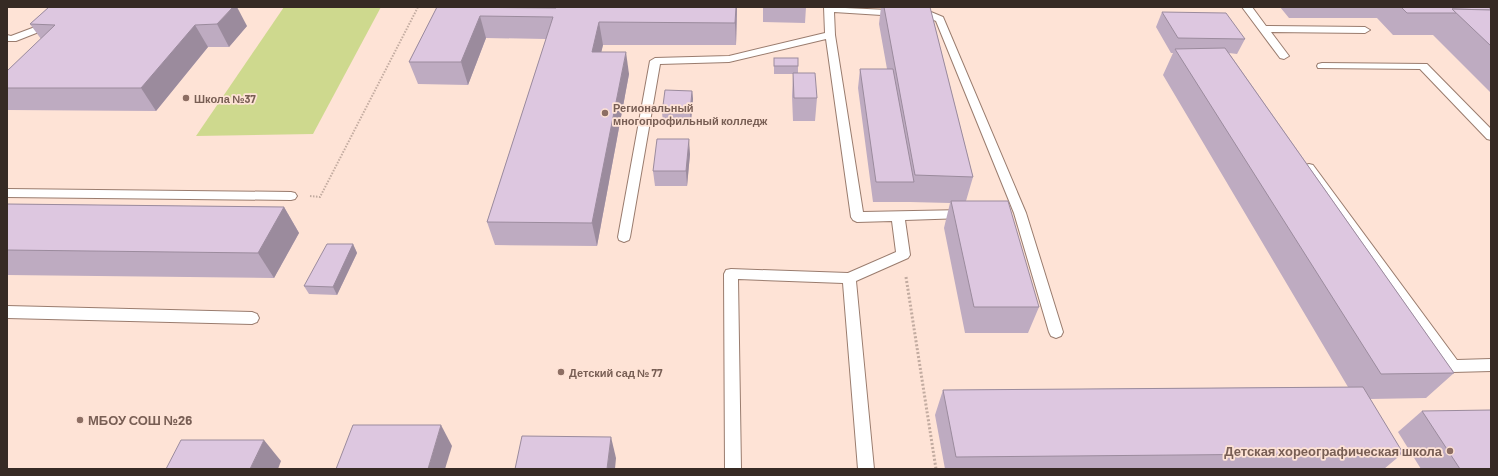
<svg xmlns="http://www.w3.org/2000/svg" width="1498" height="476" viewBox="0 0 1498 476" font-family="Barlow,sans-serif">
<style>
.green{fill:#ced98e}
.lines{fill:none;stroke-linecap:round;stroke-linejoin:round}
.service-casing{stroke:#9a7c6e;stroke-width:2}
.path-far1{stroke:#c2aba0;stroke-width:2;stroke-dasharray:1.5 1.5;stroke-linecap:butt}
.path{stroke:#c2aba0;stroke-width:3;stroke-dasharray:2 2;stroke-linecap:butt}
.service{fill:#fff;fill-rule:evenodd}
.wall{fill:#beabc1}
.shaded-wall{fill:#9b8b9d}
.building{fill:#ddc7e0;stroke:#9b8b9d}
.education-dot{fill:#8d6e63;stroke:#fee3d6;stroke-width:1.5}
.labels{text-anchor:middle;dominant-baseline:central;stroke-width:3.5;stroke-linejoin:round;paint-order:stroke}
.education-label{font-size:11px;font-weight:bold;fill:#785e54;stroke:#fee3d6;text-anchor:start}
.near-education-label{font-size:13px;font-weight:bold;fill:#785e54;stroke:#fee3d6;text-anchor:start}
</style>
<rect width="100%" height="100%" fill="#fee3d6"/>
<!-- green -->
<polygon class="green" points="284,7 381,7 313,134 196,136"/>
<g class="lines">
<!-- service casing -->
<g class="service-casing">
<g id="service">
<polygon points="824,7 931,12 943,17 1026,213 1063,332 1061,336 1056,338 1051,336 1049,332 1014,213 936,21 929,18 834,12 835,35 863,212 964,210 968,211 970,214 968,217 964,218 905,220 910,255 908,258 856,281 874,469 858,469 843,283 738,279 741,469 725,469 724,274 726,270 731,269 848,273 896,252 892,221 857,222 853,220 851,217 826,39 729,62 660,64 630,237 629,240 624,242 619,240 618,237 650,61 655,58 729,56 825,33"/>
<polygon points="1242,7 1252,7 1266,26 1365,27 1370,30 1365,33 1271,32 1289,56 1284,59 1280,58"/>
<polygon points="51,21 54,22 56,24 54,26 16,41 7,41 7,35 11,36"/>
<polygon points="1322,63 1427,64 1491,129 1491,140 1487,139 1420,69 1318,68 1317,66 1318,64"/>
<polygon points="1309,164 1313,165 1457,360 1491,359 1491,371 1453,372 1448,370 1305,171 1303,168 1305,165"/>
<polygon points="7,189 291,192 295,193 297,196 295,199 291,200 7,197"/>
<polygon points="7,306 252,312 257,314 259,318 257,322 252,324 7,318"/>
</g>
</g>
<!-- path-far1 -->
<polyline class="path-far1" points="310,196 320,197 418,7"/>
<!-- path -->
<polyline class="path" points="906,277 936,469"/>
<!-- service -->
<use href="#service" class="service"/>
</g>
<!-- wall -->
<g class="wall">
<polygon points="49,7 247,26 229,47 208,47 156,111 8,110 7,109 7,71 41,39 30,24"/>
<polygon points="437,7 556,8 556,7 737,7 736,45 603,45 601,52 629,74 597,246 495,245 487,222 546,39 486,38 468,85 418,84 409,62"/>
<polygon points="763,7 806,7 805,23 763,22"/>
<polygon points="881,7 930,7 973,177 966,201 1039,307 1028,333 965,333 944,228 950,203 910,202 873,202 858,88 860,69 887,69 879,24"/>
<polygon points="1280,7 1491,7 1491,93 1433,35 1393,35 1377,18 1289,18"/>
<polygon points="1162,12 1245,39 1237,54 1229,53 1454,373 1426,398 1370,399 1403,453 1384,469 945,469 935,415 943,390 1348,387 1163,75 1173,53 1171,53 1156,27"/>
<polygon points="774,58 798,66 798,73 817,98 815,121 793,121 792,96 793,74 774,74"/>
<polygon points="692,91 693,99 691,121 663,121 662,113"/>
<polygon points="690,154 687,186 655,186 653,171"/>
<polygon points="7,204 284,207 299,233 274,278 7,275"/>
<polygon points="353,244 357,253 337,295 309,294 304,286"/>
<polygon points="1422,411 1491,469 1421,469 1398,432"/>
</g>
<!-- shaded-wall -->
<g class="shaded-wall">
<polygon points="233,7 237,7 247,26 229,47 217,24"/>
<polygon points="484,7 499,7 495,16 486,16"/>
<polygon points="736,7 737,7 736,45 735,23"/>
<polygon points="480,16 486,38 468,85 461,62"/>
<polygon points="599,22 603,45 596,74 592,52"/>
<polygon points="195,25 208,47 156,111 141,88"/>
<polygon points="626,52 629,74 597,246 592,223"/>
<polygon points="692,91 693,99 691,121 690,113"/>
<polygon points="689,139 690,154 687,186 686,171"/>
<polygon points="284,207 299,233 274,278 258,253"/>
<polygon points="353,244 357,253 337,295 333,287"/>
<polygon points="441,425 452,446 445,469 428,469"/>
<polygon points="611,437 616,458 615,469 607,469"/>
<polygon points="264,440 281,461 278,469 250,469"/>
</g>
<!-- building -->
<g class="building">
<polygon points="49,7 233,7 217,24 195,25 141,88 7,88 7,71 55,25 30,24"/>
<polygon points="437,7 556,8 556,7 736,7 735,23 599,22 592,52 626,52 592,223 487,222 553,17 480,16 461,62 409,62"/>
<polygon points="884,7 930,7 973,177 915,175"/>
<polygon points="1401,7 1489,7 1491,10 1452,9 1456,13 1407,13"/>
<polygon points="1452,9 1491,10 1491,46"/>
<polygon points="1162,12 1226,13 1245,39 1178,38"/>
<polygon points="1225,48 1454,373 1381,374 1175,49"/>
<rect x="774" y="58" width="24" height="8"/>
<polygon points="860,69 893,69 914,182 876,182"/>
<polygon points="793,73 815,73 817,98 794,98"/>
<polygon points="665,90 692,91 690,113 662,113"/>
<polygon points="657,139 689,139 686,171 653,171"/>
<polygon points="951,201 1008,201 1039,307 974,307"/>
<polygon points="7,204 284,207 258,253 7,250"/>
<polygon points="327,244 353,244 333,287 304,286"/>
<polygon points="1363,387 1403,453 956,457 943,390"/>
<polygon points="1491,410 1491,469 1460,469 1422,411"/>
<polygon points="353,425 441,425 428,469 336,469"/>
<polygon points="522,436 611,437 607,469 515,469"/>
<polygon points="181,440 264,440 250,469 166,469"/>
</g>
<!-- markers -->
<g class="education-dot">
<circle cx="186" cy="98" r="4"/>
<circle cx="605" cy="113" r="4"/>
<circle cx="561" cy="372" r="4"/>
<circle cx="80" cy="420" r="4"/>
<circle cx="1450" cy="451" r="4"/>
</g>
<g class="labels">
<!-- education labels -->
<g class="education-label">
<text x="194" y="98">Школа №37</text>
<text x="613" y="107">Региональный<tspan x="613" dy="13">многопрофильный колледж</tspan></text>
<text x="569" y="372">Детский сад № 77</text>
</g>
<!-- near-education labels -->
<g class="near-education-label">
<text x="88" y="420">МБОУ СОШ №26</text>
<text x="1442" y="451" text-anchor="end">Детская хореографическая школа</text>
</g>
</g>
<!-- border -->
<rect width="1498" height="476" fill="none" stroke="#362a24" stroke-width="16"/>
</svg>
